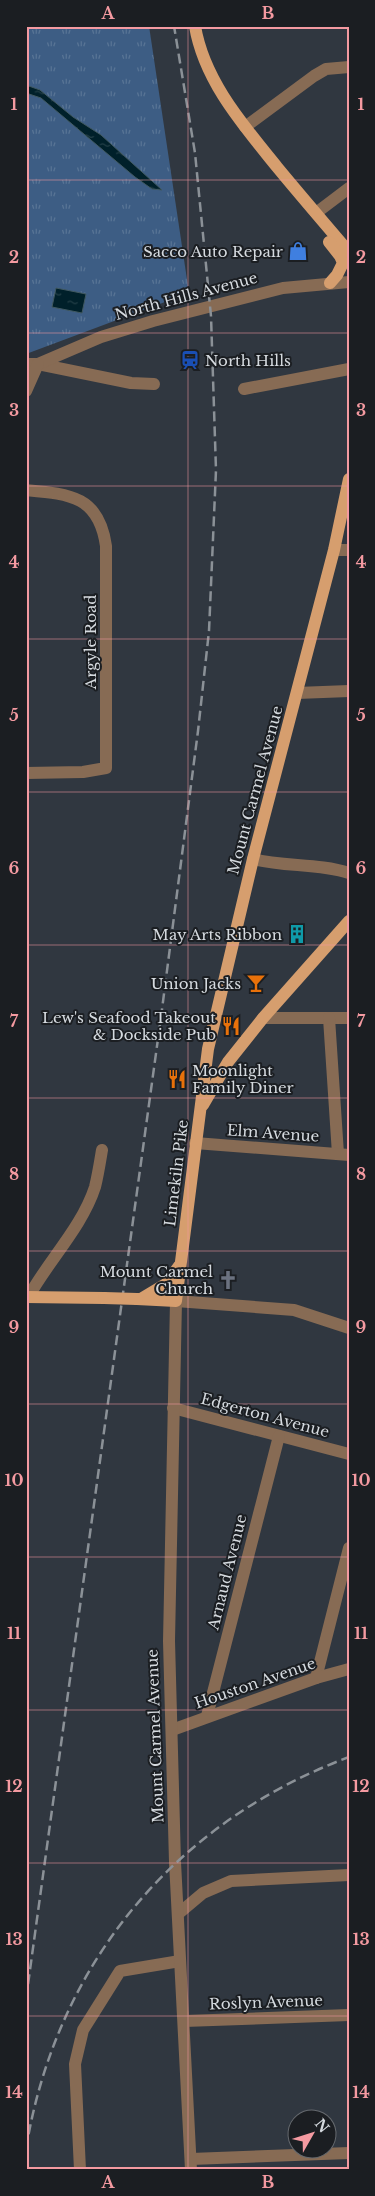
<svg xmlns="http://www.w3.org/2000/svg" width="375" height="2196" viewBox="0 0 375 2196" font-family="'Libre Baskerville',serif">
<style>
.grass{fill:url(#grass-tufts)}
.water{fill:url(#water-ripples);stroke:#405860}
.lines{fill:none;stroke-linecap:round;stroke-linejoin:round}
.minor{stroke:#876b54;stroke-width:12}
.major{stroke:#d69e6e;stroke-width:12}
.rail{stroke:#8b9197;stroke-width:2.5;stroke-dasharray:10 5;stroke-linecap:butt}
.major-bridge{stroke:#d69e6e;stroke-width:12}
.grid{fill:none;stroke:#f49aa1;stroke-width:1;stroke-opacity:0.55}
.labels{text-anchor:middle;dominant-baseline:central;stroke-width:4;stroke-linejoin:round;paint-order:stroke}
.poi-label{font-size:15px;fill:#d5dadf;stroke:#1b1e22;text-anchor:end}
.street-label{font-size:15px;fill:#d5dadf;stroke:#1b1e22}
.neatline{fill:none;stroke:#f49aa1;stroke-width:2}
.grid-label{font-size:16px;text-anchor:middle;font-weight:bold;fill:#f49aa1}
</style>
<defs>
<pattern id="grass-tufts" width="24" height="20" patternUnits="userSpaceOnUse" patternTransform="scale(1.25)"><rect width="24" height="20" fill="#3d5d84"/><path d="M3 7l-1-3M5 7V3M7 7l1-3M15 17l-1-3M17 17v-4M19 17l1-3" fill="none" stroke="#587495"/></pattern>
<pattern id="water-ripples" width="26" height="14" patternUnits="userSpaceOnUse" patternTransform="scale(1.25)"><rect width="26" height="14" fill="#00202a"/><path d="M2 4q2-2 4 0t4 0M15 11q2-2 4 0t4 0" fill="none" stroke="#244048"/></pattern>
</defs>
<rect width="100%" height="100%" fill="#303740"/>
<!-- grass -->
<polygon class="grass" points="26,26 149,26 189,293 26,354"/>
<!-- water -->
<g class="water">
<polygon points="26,85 40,90 73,117 101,135 162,190 152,189 135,177 41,98 26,93"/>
<polygon points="56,288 86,294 82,313 52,307"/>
</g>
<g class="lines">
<!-- minor -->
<g class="minor">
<polyline points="245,127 314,76 326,69 349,67"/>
<polyline points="316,213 349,188"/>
<polyline points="26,364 38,364 131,383 154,384"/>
<polyline points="38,364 101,337 153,321 283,288 349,282"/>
<polyline points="244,389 349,369"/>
<polyline points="26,391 38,364"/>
<path d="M26,490C70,494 99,496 106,546V768L83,772L26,773"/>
<polyline points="334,550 349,550"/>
<polyline points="297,693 349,691"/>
<path d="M253,859C285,867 318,863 349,873"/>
<polyline points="263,1018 349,1018"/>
<polyline points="329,1018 338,1154"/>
<polyline points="195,1143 349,1155"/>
<path d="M29,1296C49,1260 82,1227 95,1187C98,1175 100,1162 102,1150"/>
<polyline points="173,1408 349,1454"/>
<polyline points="316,1678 349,1548"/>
<polyline points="207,1716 279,1436"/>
<polyline points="172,1730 316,1678 349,1669"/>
<polyline points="178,1914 203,1893 231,1881 349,1875"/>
<polyline points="184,2021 349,2015"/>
<polyline points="191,2159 349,2153"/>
<polyline points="80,2170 75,2064 83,2030 120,1971 180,1961"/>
<polyline points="191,2170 175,1862 169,1641 176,1301 294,1310 349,1328"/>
</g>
<!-- major -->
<g class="major">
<path d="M195,26C204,81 244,126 277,167C301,196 325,224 349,252"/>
<polyline points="329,242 340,256 343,263 337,275 330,283"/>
<polyline points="203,1105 228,1062 263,1018 349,921"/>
<polyline points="26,1297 104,1298"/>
<polyline points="137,1299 176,1301 208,1049 253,859 334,550 349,479"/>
<polyline points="141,1299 166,1284 179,1266"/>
</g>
<!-- rail -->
<g class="rail">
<polyline points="26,1999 161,1017 198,731 209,631 216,470 211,316 195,153 174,26"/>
<path d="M26,2149C56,1964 175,1822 349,1757"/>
</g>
<!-- major-bridge -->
<polyline class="major-bridge" points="104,1298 137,1299"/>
</g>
<!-- grid -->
<path class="grid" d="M188,26V2170M26,180H349M26,333H349M26,486H349M26,639H349M26,792H349M26,945H349M26,1098H349M26,1251H349M26,1404H349M26,1557H349M26,1710H349M26,1863H349M26,2016H349"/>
<!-- icons -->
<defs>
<g id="shop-bare" transform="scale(1.5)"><path d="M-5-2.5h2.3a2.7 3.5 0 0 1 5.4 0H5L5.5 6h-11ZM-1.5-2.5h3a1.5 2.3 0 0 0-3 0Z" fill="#3f7fe0" stroke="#1b1e22" stroke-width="2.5" paint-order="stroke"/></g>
<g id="station-bare" transform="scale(1.5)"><path d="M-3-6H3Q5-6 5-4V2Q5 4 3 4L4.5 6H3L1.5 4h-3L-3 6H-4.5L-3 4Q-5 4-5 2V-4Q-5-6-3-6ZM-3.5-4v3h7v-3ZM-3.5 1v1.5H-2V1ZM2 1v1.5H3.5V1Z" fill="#1a4fb4" stroke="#1b1e22" stroke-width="2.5" paint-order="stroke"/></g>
<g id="building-bare" transform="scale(1.5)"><path d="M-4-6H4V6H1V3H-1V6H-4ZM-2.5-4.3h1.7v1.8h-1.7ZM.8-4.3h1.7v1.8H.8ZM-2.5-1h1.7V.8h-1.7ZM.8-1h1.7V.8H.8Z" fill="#0f9aa8" stroke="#1b1e22" stroke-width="2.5" paint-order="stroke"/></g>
<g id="bar-bare" transform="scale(1.5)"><path d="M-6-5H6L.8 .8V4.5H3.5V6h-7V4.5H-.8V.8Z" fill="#e8710a" stroke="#1b1e22" stroke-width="2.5" paint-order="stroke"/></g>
<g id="restaurant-bare" transform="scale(1.5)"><path d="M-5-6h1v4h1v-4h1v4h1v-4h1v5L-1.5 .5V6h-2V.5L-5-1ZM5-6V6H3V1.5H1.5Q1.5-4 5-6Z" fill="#e8710a" stroke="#1b1e22" stroke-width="2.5" paint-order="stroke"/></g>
<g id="church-bare" transform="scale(1.5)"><path d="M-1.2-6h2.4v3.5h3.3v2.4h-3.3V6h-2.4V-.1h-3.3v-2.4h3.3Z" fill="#6b7280" stroke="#1b1e22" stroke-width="2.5" paint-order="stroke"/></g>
</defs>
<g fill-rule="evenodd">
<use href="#shop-bare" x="298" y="251"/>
<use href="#station-bare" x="190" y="360"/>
<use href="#building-bare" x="297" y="934"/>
<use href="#bar-bare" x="256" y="983"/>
<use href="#restaurant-bare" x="231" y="1026"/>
<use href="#restaurant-bare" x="177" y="1079"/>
<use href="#church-bare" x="228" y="1280"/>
</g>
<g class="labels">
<!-- poi labels -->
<g class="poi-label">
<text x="283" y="251">Sacco Auto Repair</text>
<text x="205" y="360" text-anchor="start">North Hills</text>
<text x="282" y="934">May Arts Ribbon</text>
<text x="241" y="983">Union Jacks</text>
<text x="216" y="1017">Lew's Seafood Takeout<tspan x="216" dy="17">&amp; Dockside Pub</tspan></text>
<text x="192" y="1070" text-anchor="start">Moonlight<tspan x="192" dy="17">Family Diner</tspan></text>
<text x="213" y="1271">Mount Carmel<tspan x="213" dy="17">Church</tspan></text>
</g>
<!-- street labels -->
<g class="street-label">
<text transform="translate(186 296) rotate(-15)">North Hills Avenue</text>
<text transform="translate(90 642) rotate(-90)">Argyle Road</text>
<text transform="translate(255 790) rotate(-75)">Mount Carmel Avenue</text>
<text transform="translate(273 1133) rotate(4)">Elm Avenue</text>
<text transform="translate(176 1173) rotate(-83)">Limekiln Pike</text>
<text transform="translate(265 1415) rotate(15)">Edgerton Avenue</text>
<text transform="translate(227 1572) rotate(-76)">Arnaud Avenue</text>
<text transform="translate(255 1683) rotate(-19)">Houston Avenue</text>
<text transform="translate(155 1736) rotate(-92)">Mount Carmel Avenue</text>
<text transform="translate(266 2002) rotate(-2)">Roslyn Avenue</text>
</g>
</g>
<!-- border -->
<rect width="375" height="2196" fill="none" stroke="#1b1e22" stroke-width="55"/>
<!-- north arrow -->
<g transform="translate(312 2134) rotate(51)"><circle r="24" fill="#1b1e22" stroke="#65696e"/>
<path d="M0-4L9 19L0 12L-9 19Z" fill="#f49aa1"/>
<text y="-8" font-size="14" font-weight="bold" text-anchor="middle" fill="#d5dadf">N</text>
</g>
<rect x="28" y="28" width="320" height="2140" class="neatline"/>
<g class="grid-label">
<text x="108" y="19">A</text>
<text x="268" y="19">B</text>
<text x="14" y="110">1</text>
<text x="361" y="110">1</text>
<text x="14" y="263">2</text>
<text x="361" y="263">2</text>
<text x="14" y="416">3</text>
<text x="361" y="416">3</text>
<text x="14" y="568">4</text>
<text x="361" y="568">4</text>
<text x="14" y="721">5</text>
<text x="361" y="721">5</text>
<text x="14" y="874">6</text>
<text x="361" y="874">6</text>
<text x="14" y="1027">7</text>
<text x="361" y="1027">7</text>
<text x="14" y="1180">8</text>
<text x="361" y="1180">8</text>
<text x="14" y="1333">9</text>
<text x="361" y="1333">9</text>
<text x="14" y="1486">10</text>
<text x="361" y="1486">10</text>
<text x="14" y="1639">11</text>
<text x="361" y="1639">11</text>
<text x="14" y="1792">12</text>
<text x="361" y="1792">12</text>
<text x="14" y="1945">13</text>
<text x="361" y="1945">13</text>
<text x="14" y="2098">14</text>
<text x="361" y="2098">14</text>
<text x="108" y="2188">A</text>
<text x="268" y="2188">B</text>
</g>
</svg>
